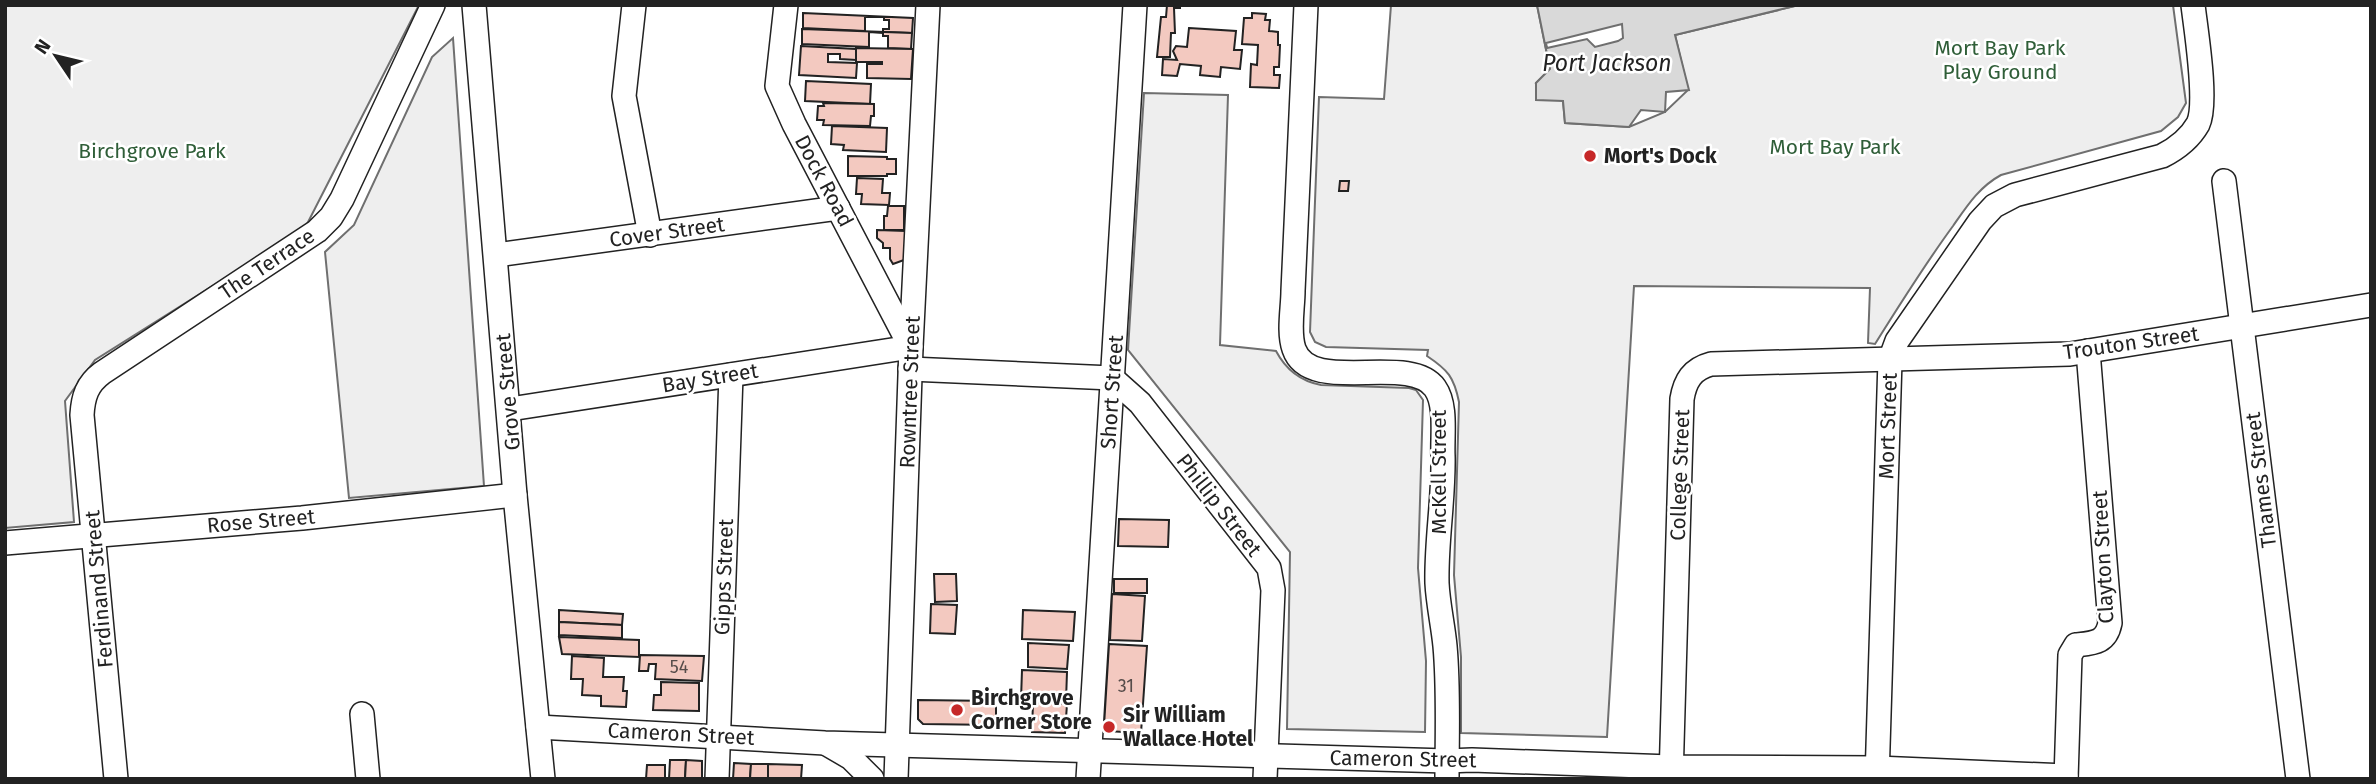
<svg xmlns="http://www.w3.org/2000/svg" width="2376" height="784" viewBox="0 0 2376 784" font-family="'Fira Sans',sans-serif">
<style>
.green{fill:#eee;stroke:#6f6f6f;stroke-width:2}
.water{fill:#d9d9d9;stroke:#6f6f6f;stroke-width:2}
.pier{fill:#fff;stroke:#6f6f6f;stroke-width:2}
.building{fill:#f3c9c0;stroke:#222;stroke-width:2}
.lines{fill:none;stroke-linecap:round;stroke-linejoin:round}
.minor-casing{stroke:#222;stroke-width:26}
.minor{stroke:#fff;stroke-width:23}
.poi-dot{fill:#c62828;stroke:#fff;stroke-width:2.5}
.labels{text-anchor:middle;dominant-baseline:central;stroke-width:5;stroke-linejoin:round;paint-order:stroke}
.number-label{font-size:18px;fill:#564c4a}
.park-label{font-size:21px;fill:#2f5e38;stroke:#fff}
.poi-label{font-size:21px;font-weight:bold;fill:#222;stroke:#fff;text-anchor:start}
.street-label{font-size:21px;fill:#222;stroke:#fff}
.water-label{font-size:23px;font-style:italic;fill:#222;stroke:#fff}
</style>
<rect width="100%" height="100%" fill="#fff"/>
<!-- green -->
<g class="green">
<polygon points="5,5 419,5 305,228 95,360 65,401 74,522 5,528"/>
<path d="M1391,5H1537L1550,69L1536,83L1563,101L1565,123L1629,127L1665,112L1688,90L1675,35L1799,5H2173L2186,103L2178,117L2161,131L2001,175C1979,187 1967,206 1953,226C1925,264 1900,304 1875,344L1868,343L1870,288L1634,286L1607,737L1461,733V657L1454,575L1459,402C1454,377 1448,370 1427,356L1428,350L1326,347L1315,342L1310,332L1319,97L1384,99Z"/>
<polygon points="453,38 484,486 349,498 325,252 354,225 432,57"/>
<path d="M1144,93L1228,95L1220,345L1276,351C1286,370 1300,381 1321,385L1409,388L1416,390L1423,400L1418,568L1426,661L1425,732L1287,729L1290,552L1128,350Z"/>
</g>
<!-- water -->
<polygon class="water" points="1537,5 1799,5 1675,35 1689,90 1666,92 1665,112 1641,110 1629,127 1565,123 1563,101 1536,100 1536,83 1550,69"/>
<!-- pier -->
<polygon class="pier" points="1622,24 1623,38 1618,41 1595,47 1587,39 1547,48 1546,43"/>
<!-- building -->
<g class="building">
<polygon points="1167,5 1180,5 1180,8 1174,8 1175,33 1171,33 1170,57 1157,57 1161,17 1166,17"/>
<polygon points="803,13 913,18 912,33 883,32 883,29 889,29 889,20 884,20 884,17 865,17 865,31 803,28"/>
<polygon points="1252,13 1266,14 1265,20 1270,20 1269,31 1278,32 1278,45 1280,45 1279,67 1274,67 1274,75 1280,75 1279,88 1250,87 1251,64 1257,65 1258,45 1242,44 1244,18 1252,18"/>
<polygon points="1189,28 1236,31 1234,50 1242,50 1240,69 1221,67 1220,77 1200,75 1201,66 1180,64 1177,76 1162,75 1163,59 1177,60 1173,51 1176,46 1187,47"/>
<polygon points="802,29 912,33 911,49 888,48 888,36 883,36 883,33 869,32 869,47 802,44"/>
<polygon points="801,46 856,49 856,60 840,59 840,54 828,54 828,62 857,63 856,78 799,75"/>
<polygon points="856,48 913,49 911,79 867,78 867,64 882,64 882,62 856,62"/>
<polygon points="806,81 871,84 870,104 805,101"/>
<polygon points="823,103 874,104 874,116 871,116 870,126 823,125 824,120 817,120 818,106 824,106"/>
<polygon points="832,126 887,128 886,152 843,150 844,145 831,144"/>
<polygon points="848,156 887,157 887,159 896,159 896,174 887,174 887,176 848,176"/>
<polygon points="857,178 883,179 882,193 890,193 889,205 861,204 862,194 856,194"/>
<polygon points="1340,181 1349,181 1348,191 1339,191"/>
<polygon points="888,206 904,206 904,230 884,230 884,216 887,216"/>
<polygon points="877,230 906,231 904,260 893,264 890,259 890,248 883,248 883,243 877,238"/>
<polygon points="1119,519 1169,520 1168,547 1118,546"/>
<polygon points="934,574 956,574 957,601 935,602"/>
<rect x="1114" y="579" width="33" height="14"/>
<polygon points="1112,594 1145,596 1142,641 1110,640"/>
<polygon points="931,604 957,605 955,634 930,633"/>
<polygon points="559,610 623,614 622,625 559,622"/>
<polygon points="1023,610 1075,612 1073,641 1022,639"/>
<polygon points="559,622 622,625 622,638 559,635"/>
<polygon points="559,637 639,640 639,657 562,654"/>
<polygon points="1028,643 1069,645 1067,669 1028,667"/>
<polygon points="1109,644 1147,646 1141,733 1107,731 1104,726"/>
<polygon points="640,655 704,656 702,681 655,679 656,664 649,664 648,671 639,671"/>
<polygon points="572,656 604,658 603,677 624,677 623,691 627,691 626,707 601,706 601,696 582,695 583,679 571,679"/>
<polygon points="1022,670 1067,672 1066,701 1021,700"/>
<polygon points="661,682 699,683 699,711 653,710 654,695 661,695"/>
<polygon points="918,700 996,701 996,725 923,724 918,719"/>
<polygon points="1033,702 1067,704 1065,733 1032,732"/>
<polygon points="670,760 686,760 685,779 669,779"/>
<polygon points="686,760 702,761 702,779 685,779"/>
<polygon points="734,763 751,764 750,779 733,779"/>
<polygon points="751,764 768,764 768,779 750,779"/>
<polygon points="768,764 802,765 801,779 768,779"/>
<polygon points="647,765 665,765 665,779 646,779"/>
</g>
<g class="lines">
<!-- minor casing -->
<g class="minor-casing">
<g id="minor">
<polyline points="474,5 515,495 543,779"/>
<polyline points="634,5 624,96 650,235"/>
<polyline points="786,5 777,86 794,124 909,344"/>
<path d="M1306,5L1293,291C1293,308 1288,332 1294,349C1310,396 1409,352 1435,388C1447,405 1442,436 1443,456C1444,498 1436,541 1437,583C1438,604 1443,625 1445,646C1449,690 1447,735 1447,779"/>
<polyline points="2224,181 2298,779"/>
<polyline points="496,255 838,208"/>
<polyline points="910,369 1112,378 1140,403 1269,568 1273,590 1265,779"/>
<polyline points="510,409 911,347"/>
<polyline points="5,543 302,518 515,495"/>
<polyline points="362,714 368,779"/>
<polyline points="538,727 825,743 1447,761 1472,760 1671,767 1877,768 2066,776"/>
<polyline points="827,744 851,758 872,779"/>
<path d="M116,779L82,415C83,397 87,384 102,373L317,231L331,217L342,199L433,5"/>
<polyline points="717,779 731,375"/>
<polyline points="896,779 911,347 928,5"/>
<polyline points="1088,779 1135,5"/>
<path d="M1671,779L1682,399C1685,381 1692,369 1711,364L2070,354L2371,305"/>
<path d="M1877,779L1890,360L1897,341L1980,221L1994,206L2015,195L2162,156C2176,149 2190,138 2198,124C2208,103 2196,31 2193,5"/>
<path d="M2066,779L2070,655L2076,645C2094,643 2106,643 2110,623L2088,351"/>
</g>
</g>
<!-- minor -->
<use href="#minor" class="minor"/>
</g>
<!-- markers -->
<g class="poi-dot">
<circle cx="1590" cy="156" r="7"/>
<circle cx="957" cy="710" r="7"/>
<circle cx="1109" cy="727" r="7"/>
</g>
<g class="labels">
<!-- number labels -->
<g class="number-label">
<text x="679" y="667">54</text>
<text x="1126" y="686">31</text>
</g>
<!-- park labels -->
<g class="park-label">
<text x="2000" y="48">Mort Bay Park<tspan x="2000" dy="24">Play Ground</tspan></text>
<text x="1835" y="147">Mort Bay Park</text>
<text x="152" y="151">Birchgrove Park</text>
</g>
<!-- poi labels -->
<g class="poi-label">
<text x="1604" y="156">Mort's Dock</text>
<text x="971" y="698">Birchgrove<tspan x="971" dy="24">Corner Store</tspan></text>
<text x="1123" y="715">Sir William<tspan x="1123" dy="24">Wallace Hotel</tspan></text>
</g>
<!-- street labels -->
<g class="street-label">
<text transform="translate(824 181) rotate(62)">Dock Road</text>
<text transform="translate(667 232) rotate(-8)">Cover Street</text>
<text transform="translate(267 264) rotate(-34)">The Terrace</text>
<text transform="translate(2131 343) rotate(-8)">Trouton Street</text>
<text transform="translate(710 378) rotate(-9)">Bay Street</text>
<text transform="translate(508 392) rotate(-95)">Grove Street</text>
<text transform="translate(910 392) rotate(-88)">Rowntree Street</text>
<text transform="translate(1112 392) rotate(-86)">Short Street</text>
<text transform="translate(1888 426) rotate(-88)">Mort Street</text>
<text transform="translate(1439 472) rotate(-90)">McKell Street</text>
<text transform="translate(1680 475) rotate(-88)">College Street</text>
<text transform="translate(2261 480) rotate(-97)">Thames Street</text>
<text transform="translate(1219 505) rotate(52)">Phillip Street</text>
<text transform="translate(261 521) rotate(-5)">Rose Street</text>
<text transform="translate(2103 557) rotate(-93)">Clayton Street</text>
<text transform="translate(724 577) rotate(-88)">Gipps Street</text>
<text transform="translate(99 589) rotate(-95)">Ferdinand Street</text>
<text transform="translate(681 734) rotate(3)">Cameron Street</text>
<text transform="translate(1403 759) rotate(1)">Cameron Street</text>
</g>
<!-- water labels -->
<g class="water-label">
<text x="1607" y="63">Port Jackson</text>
</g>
</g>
<!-- border -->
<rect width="2376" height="784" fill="none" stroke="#222222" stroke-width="14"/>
<!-- north arrow -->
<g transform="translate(56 56) rotate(305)" stroke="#ffffff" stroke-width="5" paint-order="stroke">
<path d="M0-5L12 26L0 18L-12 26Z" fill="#222222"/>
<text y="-10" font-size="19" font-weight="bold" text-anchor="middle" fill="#222222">N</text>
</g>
</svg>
